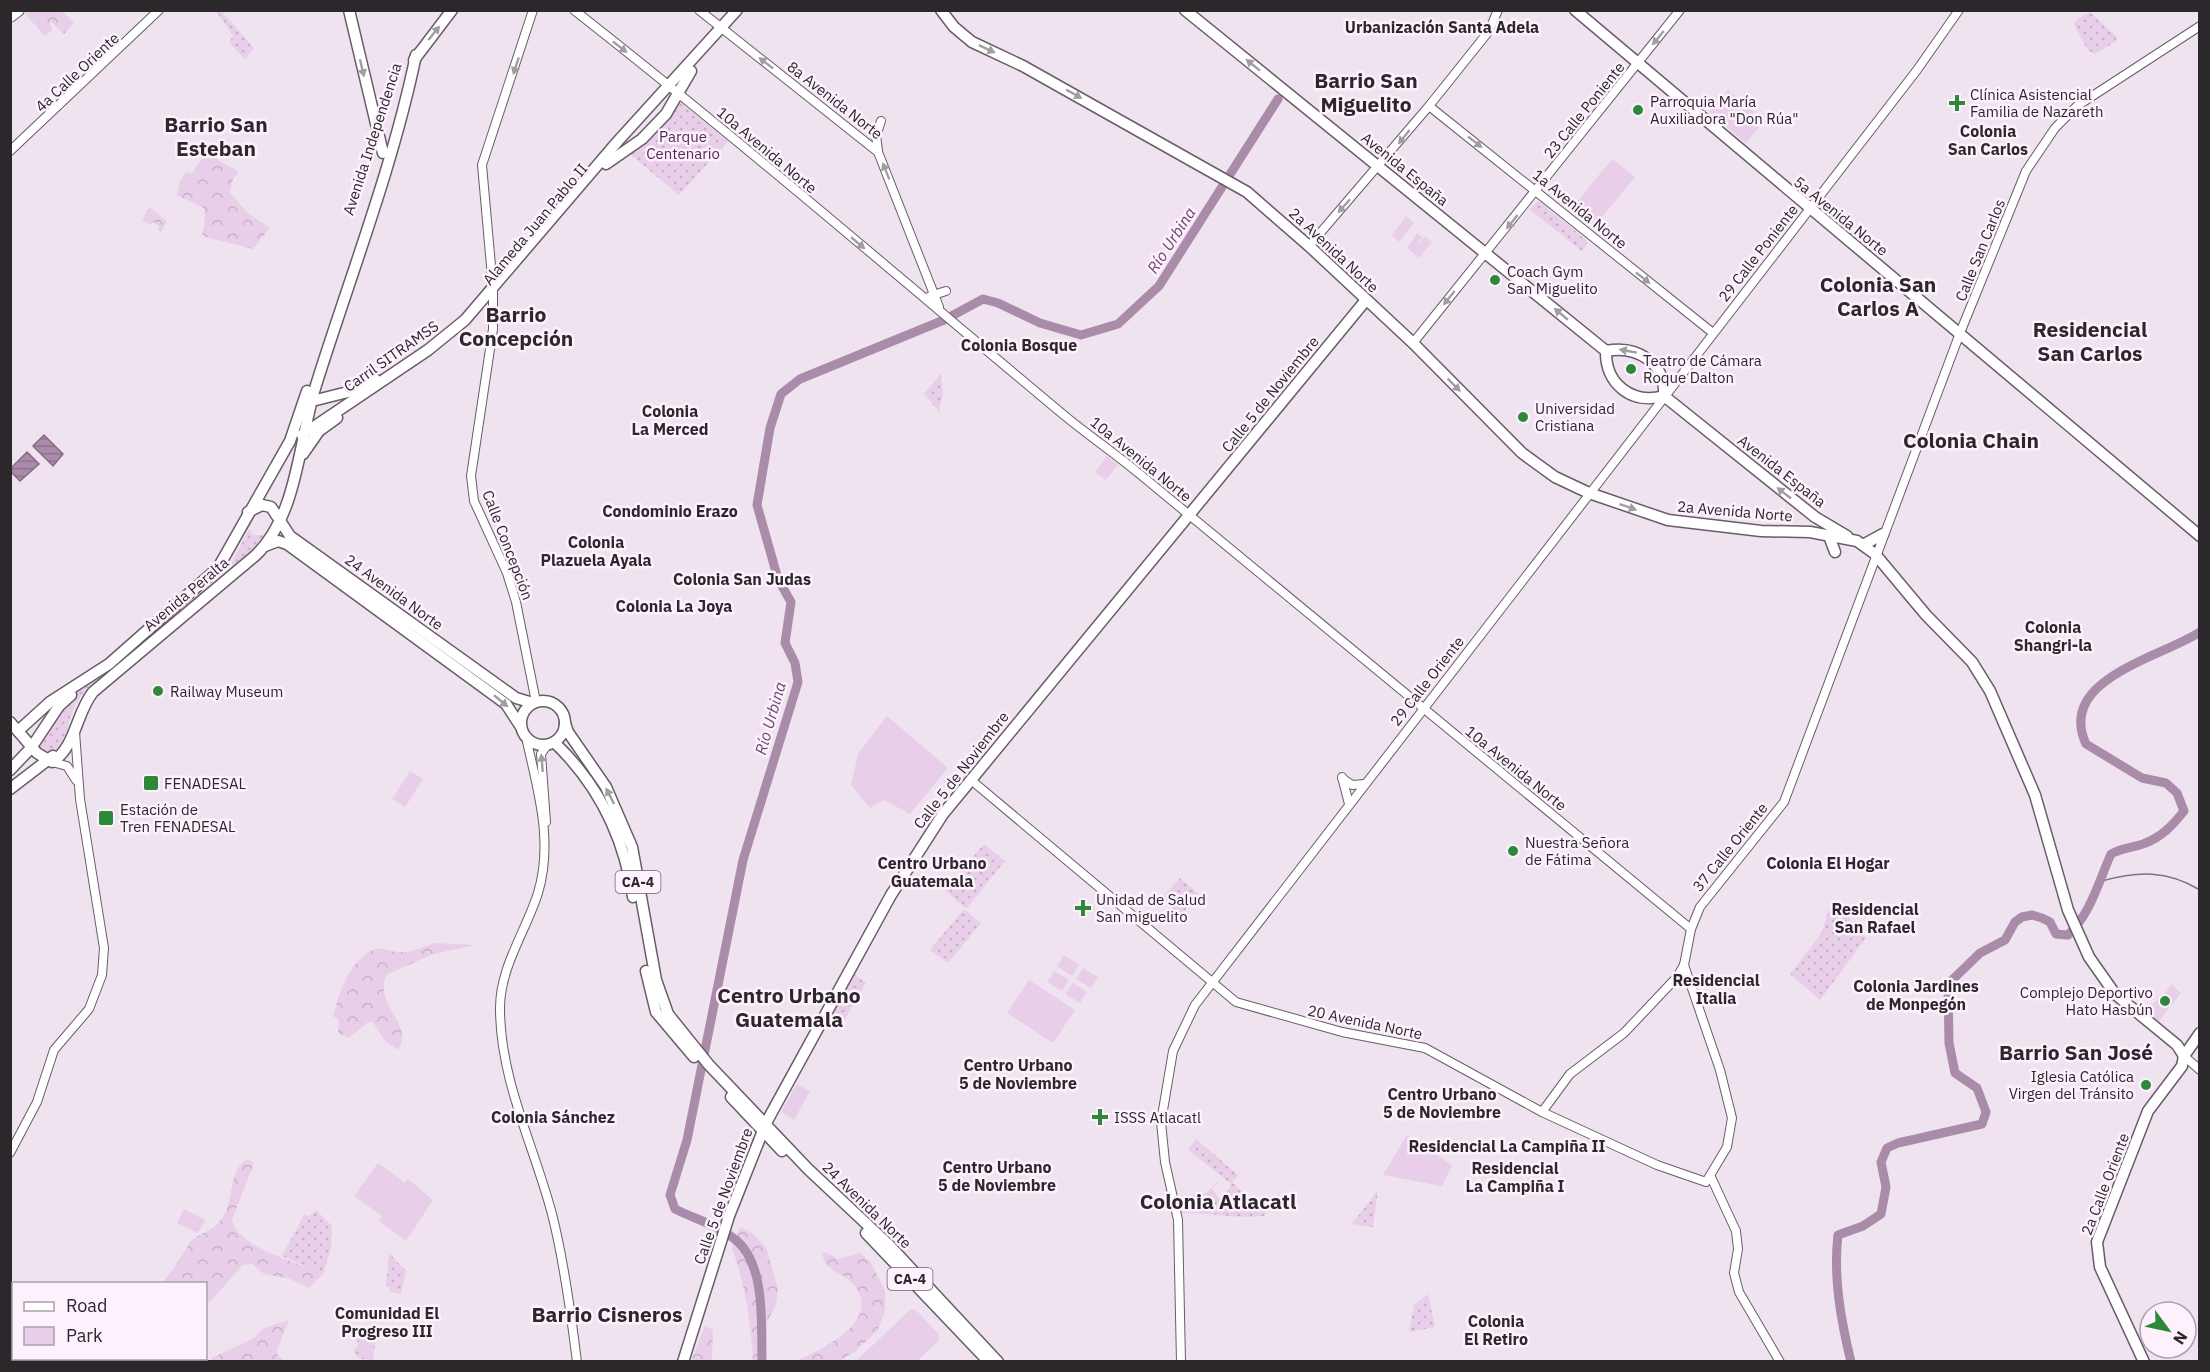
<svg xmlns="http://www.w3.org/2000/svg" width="2210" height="1372" viewBox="0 0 2210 1372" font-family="'IBM Plex Sans',sans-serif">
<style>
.green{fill:url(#green-dots)}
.forest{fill:url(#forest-crowns)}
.pitch{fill:#e8cee8}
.water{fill:url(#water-rules);stroke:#846e84;stroke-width:1.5}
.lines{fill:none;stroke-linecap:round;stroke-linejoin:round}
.stream{stroke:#846e84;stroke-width:1.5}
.river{stroke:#aa8caa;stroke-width:9}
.minor-casing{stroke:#675d68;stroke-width:10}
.major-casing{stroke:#675d68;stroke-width:13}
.highway-casing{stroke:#675d68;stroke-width:14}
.minor{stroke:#fff;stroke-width:8}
.major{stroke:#fff;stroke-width:10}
.highway{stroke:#fff;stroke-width:12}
.oneway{fill:#a09ea0}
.poi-dot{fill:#2d8939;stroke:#fdf1fd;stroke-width:2}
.labels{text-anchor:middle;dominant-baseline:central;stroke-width:5;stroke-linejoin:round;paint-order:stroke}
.shield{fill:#fdf1fd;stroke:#6a646a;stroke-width:1.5}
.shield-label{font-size:14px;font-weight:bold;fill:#2b272b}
.street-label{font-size:15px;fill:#2b272b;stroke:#fdf1fd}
.poi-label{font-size:15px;fill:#2b272b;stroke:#fdf1fd;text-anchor:start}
.park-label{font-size:15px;fill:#532b55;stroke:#fdf1fd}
.neighbourhood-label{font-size:16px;font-weight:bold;fill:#2b272b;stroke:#fdf1fd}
.water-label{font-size:16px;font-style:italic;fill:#6f4570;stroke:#fdf1fd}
.district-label{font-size:21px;font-weight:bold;fill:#2b272b;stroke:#fdf1fd}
</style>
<defs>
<pattern id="green-dots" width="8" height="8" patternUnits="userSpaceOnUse" patternTransform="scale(1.5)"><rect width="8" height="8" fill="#e8cee8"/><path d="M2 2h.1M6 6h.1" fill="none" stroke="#c7b1c7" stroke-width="1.8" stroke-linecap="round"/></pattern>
<pattern id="forest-crowns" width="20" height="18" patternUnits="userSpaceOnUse" patternTransform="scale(1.5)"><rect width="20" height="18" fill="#e8cee8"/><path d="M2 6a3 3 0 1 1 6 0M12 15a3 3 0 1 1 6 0" fill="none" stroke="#c7b1c7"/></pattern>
<pattern id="water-rules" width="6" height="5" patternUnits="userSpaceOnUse" patternTransform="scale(1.5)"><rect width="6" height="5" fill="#aa8caa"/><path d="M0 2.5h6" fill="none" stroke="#8b728b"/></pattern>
</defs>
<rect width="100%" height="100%" fill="#f0e3f0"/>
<!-- green -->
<g class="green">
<polygon points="216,11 224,11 223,13 254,48 245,59 229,43 233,36"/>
<polygon points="2090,12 2117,37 2116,41 2095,54 2088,50 2074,25 2077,19"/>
<polygon points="681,103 728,141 679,195 630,154"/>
<polygon points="1539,201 1586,240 1587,244 1582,251 1529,209"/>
<polygon points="941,374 943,393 939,411 924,394"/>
<polygon points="249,529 253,535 264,535 254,549 229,568"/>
<path d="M95,681C88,688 81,695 76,703C67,721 69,740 52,754L40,753L37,741L75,694Z"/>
<polygon points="984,844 1005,861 966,909 945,890"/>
<polygon points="1180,878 1199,894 1181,915 1162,899"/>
<polygon points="964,909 981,923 948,963 930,950"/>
<polygon points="1829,910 1849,917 1853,927 1866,938 1820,1000 1790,974 1821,934"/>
<polygon points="851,972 866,983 840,1028 825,1019"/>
<path d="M1196,1139L1238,1175L1232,1182L1259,1209L1281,1192L1264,1216C1235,1219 1208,1212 1180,1213L1177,1197L1206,1193L1221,1179L1212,1189L1222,1202L1231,1184L1188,1150Z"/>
<polygon points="1378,1190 1373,1227 1352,1224"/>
<polygon points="316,1210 332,1226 331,1248 323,1274 282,1256 304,1215 310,1216"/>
<polygon points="389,1253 406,1271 401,1294 389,1291 390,1287 386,1286"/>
<polygon points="1428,1294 1435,1327 1409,1332 1414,1305"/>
<polygon points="349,1325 377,1330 373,1361 358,1358 353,1350 358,1346 357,1340 349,1335"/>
</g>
<!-- forest -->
<g class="forest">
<polygon points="28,11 62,11 74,23 64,34 49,20 52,30 45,36 25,14"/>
<polygon points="206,153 239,172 233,179 230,193 248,213 270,228 253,249 206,237 202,234 205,220 204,208 177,195 180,181 186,172 191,174"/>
<polygon points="149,207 167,221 161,232 158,230 159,226 153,222 151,225 142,220"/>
<path d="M435,943L475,945L433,954L386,975C374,1008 415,1023 398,1050L384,1040L373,1022H368L349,1038L338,1033L339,1020L333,1016C339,994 350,958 375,949C381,947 391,952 398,952C411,953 423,947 435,943Z"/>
<path d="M247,1159L254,1163L232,1220C238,1248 297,1262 323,1274L309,1288L290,1279L264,1274L252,1264L243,1265L206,1306V1284L162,1283C173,1271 180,1258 189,1244C198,1230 214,1236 226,1211C233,1195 230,1169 247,1159Z"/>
<path d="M740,1227L752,1233L766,1247L778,1289L776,1305L767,1322L765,1361H753C751,1323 745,1284 732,1248Z"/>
<path d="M826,1252L838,1259L860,1253L870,1261L885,1291V1311L878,1330L857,1350L839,1361H796C820,1350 883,1322 854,1285C846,1275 833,1273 825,1263L822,1254Z"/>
<polygon points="289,1320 276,1353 284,1361 211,1361 214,1357 254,1338 264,1328"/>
<polygon points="705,1326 713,1330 712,1361 695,1361 692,1358"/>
</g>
<!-- pitch -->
<g class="pitch">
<polygon points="1728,90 1764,121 1746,143 1709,112"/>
<polygon points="1612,159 1635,177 1594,227 1572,208"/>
<polygon points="1406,216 1414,223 1399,242 1392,235"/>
<polygon points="1417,233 1422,237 1415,248 1425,236 1432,242 1419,258 1407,248"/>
<polygon points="1107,456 1118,465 1106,480 1095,472"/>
<polygon points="887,716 948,768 910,814 884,800 870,808 851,785 858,754"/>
<polygon points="410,771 423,779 405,807 392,799"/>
<polygon points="1064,955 1079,965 1072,976 1057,966"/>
<polygon points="1083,968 1098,977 1091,988 1076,979"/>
<polygon points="1054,971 1069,980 1062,991 1047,982"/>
<polygon points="1029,980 1075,1010 1053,1043 1007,1013"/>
<polygon points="1073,983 1087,992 1080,1003 1065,994"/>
<polygon points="2171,984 2181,993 2159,1021 2145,1011 2167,991"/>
<polygon points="797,1084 810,1091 794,1120 781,1112"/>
<polygon points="1407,1135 1452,1165 1442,1186 1383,1175"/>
<polygon points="378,1163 405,1183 408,1179 433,1200 406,1241 379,1221 382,1216 354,1196"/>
<polygon points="184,1209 205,1220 198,1233 177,1223"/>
<polygon points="911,1309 916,1310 939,1335 939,1340 917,1361 856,1361"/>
<polygon points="364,1333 374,1335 371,1357 361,1355"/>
</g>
<!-- water -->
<g class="water">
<polygon points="44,435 63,454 53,466 33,446"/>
<polygon points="27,452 39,464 20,481 11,472 11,468"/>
</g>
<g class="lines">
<!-- stream -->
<path class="stream" d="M2102,881C2138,871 2167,870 2200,890"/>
<!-- river -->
<g class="river">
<path d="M762,1362C761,1326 766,1266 737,1241C720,1226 695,1219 675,1209L670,1195L687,1140L743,860L798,682L795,663L785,643L791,602L778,579L757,505L770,428L781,394L800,379L944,320L983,299L998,303L1040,323L1081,335L1118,324L1159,286L1278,99"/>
<path d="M1851,1362C1841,1321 1833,1277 1838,1235L1863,1226L1881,1214L1886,1187L1881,1162L1887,1148L1898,1143L1982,1124L1986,1112L1977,1088L1955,1073L1949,1043L1948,984L1980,953L2005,940L2015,922L2022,917L2032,915L2042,918L2050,922L2056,934L2068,935C2091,913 2098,883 2111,854C2121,848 2131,848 2143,844C2162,837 2172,826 2184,811L2177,793L2166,783L2142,778L2086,744C2056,679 2162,657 2200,632"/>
</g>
<!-- minor casing -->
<g class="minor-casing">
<g id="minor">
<polyline points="533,10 482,165 493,288 493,329 471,476 474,501 507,573 516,602 536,702"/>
<path d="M574,10C741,141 902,280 1065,416C1088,435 1113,452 1136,471L1691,929"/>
<polyline points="699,10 878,152 939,307"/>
<polyline points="1429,106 1713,333"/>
<polyline points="878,150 876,136 881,121"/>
<polyline points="10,151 159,10"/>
<polyline points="1309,246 1429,106 1489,31 1498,10"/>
<polyline points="930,296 946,291"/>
<polyline points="1413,343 1680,10"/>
<path d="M526,737C537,788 554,840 538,893C526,931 500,967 500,1008C500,1080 534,1146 552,1214C564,1261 571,1313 577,1362"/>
<polyline points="52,762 67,766 76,780"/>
<polyline points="1342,777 1349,804"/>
<polyline points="1342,778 1352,785 1365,784"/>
<polyline points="971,780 1236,1002 1342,1032 1425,1048 1542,1112 1657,1165 1706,1182 1727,1147 1732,1118 1720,1070 1684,965"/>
<polyline points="546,822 541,754 548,744"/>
<polyline points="2184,1056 2200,1070"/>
<polyline points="1542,1112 1570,1074 1624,1033 1677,977 1684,965 1691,929 1700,907 1784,802 1960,333 2026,171 2055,128 2077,106 2200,26"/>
<polyline points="10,1153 37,1102 54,1050 89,1009 102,975 104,948 80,799 75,732"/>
<polyline points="1711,1177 1736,1231 1738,1249 1734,1273 1739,1292 1780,1362"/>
<polyline points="141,1358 147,1362"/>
<polyline points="28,1362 34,1358"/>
<polyline points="1181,1362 1178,1220 1165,1162 1161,1122 1173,1051 1195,1005 1917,70 1959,10"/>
</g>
</g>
<!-- major casing -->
<g class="major-casing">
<g id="major">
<polyline points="349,10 383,153"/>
<polyline points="941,10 954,27 972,42 1023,66 1247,192 1309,246 1413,343 1522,453 1555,477 1589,493 1668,520 1761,531 1810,532 1857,541 1875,554 1926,615 1972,662 1990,691 2035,795 2068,910 2089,957 2115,994 2177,1045 2184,1056"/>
<path d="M1185,10L1606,351C1605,384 1632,405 1664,396"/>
<polyline points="1575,10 2200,536"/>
<polyline points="414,60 452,10"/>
<polyline points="606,164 642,139 666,114 691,71"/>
<path d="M1606,351C1636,345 1666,362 1664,396"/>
<polyline points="1664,396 1815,517 1847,536"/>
<polyline points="308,402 348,392 375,379"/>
<polyline points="302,435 428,350 465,320 618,141 737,10"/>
<polyline points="303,454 319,431 337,418"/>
<polyline points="248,512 262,505 271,507 290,536 516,698 533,703"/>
<polyline points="1829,536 1835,552"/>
<polyline points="1863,545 1883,534"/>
<polyline points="265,546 278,541 287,544 506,704 521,727"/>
<circle cx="543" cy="723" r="22"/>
<path d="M10,722L37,753L52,762C76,747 76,713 93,692L256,555C299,513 299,436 317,382C351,274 393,166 416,55"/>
<polyline points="565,723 568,732 606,787 632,847 656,980 668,1014 709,1065 808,1169 889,1245 998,1362"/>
<polyline points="18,731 50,702 109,664 218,568 290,441 307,391"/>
<path d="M554,742C598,784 624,836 633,897"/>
<polyline points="10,770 31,748 59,706 71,695"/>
<polyline points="10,789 53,756"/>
<polyline points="646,971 656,1012 694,1057"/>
<polyline points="731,1097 782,1151"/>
<polyline points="866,1233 988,1361"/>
<polyline points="683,1362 729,1216 766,1123 891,895 943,814 1366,300"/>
<polyline points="2144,1362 2100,1267 2097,1242 2148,1111 2182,1066 2184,1056 2200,1033"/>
</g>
</g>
<!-- highway casing -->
<g class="highway-casing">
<polyline id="highway" points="10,16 18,10"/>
</g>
<!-- minor -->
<use href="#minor" class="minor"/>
<!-- major -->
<use href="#major" class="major"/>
<!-- highway -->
<use href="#highway" class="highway"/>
</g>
<!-- one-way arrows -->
<defs><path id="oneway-solid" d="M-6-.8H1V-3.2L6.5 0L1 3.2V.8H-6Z" transform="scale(1.5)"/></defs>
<g class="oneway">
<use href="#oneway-solid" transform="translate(434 33) rotate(-51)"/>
<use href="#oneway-solid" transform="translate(1658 38) rotate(129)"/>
<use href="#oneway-solid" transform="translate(620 47) rotate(38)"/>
<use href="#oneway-solid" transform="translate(987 49) rotate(25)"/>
<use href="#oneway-solid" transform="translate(766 63) rotate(-142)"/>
<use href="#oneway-solid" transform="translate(1253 65) rotate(-141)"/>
<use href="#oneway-solid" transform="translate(516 66) rotate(108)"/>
<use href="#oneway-solid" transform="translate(362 68) rotate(77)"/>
<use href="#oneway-solid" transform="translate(1074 94) rotate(29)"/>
<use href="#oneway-solid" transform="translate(1404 137) rotate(129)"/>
<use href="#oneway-solid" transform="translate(1475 142) rotate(38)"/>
<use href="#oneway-solid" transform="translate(886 171) rotate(-112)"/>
<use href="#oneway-solid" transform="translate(1344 206) rotate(132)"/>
<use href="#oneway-solid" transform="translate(1512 222) rotate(129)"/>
<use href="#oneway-solid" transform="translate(858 243) rotate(40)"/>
<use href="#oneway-solid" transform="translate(1643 278) rotate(38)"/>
<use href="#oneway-solid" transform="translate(1449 298) rotate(129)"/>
<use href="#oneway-solid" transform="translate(1561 314) rotate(-140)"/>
<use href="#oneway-solid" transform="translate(1628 351) rotate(-170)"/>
<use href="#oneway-solid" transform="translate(1454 385) rotate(45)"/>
<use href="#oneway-solid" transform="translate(1784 493) rotate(-142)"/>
<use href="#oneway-solid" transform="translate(1628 507) rotate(19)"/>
<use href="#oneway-solid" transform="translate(501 701) rotate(40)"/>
<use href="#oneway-solid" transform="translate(542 763) rotate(-95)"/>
<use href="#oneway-solid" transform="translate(610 796) rotate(-117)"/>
</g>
<!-- markers -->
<g class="poi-dot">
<path d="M1954 94h6v6h6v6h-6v6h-6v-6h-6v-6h6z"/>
<circle cx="1638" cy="110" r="6"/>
<circle cx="1495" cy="280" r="6"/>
<circle cx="1631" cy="369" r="6"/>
<circle cx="1523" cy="417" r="6"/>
<circle cx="158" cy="691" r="6"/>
<rect x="143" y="775" width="16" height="16" rx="3"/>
<rect x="98" y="810" width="16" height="16" rx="3"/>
<circle cx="1513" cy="851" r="6"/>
<path d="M1080 899h6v6h6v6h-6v6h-6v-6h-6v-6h6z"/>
<circle cx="2165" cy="1001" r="6"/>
<circle cx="2146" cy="1085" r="6"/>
<path d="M1097 1108h6v6h6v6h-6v6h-6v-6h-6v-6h6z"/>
</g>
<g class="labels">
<!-- shield labels -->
<g class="shield">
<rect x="615.5" y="871" width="45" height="22" rx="4.5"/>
<rect x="887.5" y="1268" width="45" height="22" rx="4.5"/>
</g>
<g class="shield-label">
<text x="638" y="882">CA-4</text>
<text x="910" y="1279">CA-4</text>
</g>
<!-- street labels -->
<g class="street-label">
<text transform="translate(77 72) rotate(-43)">4a Calle Oriente</text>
<text transform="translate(835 100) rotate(38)">8a Avenida Norte</text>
<text transform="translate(1584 110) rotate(-51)">23 Calle Poniente</text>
<text transform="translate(372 139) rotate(-72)">Avenida Independencia</text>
<text transform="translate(767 150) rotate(40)">10a Avenida Norte</text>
<text transform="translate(1405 169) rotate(39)">Avenida España</text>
<text transform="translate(1580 209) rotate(39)">1a Avenida Norte</text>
<text transform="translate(1841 216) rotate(39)">5a Avenida Norte</text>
<text transform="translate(535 224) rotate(-50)">Alameda Juan Pablo II</text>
<text transform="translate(1334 250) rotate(43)">2a Avenida Norte</text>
<text transform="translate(1980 250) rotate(-68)">Calle San Carlos</text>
<text transform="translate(1758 253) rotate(-52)">29 Calle Poniente</text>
<text transform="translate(391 356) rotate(-35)">Carril SITRAMSS</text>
<text transform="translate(1270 394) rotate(-51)">Calle 5 de Noviembre</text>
<text transform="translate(1141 459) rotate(39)">10a Avenida Norte</text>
<text transform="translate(1782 471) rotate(38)">Avenida España</text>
<text transform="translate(1735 511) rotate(5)">2a Avenida Norte</text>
<text transform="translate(508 545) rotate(69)">Calle Concepción</text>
<text transform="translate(394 592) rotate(36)">24 Avenida Norte</text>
<text transform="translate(186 594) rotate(-40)">Avenida Peralta</text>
<text transform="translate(1427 681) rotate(-52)">29 Calle Oriente</text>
<text transform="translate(1516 768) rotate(39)">10a Avenida Norte</text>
<text transform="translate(961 770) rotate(-52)">Calle 5 de Noviembre</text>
<text transform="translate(1730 847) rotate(-51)">37 Calle Oriente</text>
<text transform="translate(1365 1022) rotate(12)">20 Avenida Norte</text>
<text transform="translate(2105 1184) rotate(-69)">2a Calle Oriente</text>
<text transform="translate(723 1196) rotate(-70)">Calle 5 de Noviembre</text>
<text transform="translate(867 1205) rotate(44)">24 Avenida Norte</text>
</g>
<!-- poi labels -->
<g class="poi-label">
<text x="1970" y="94">Clínica Asistencial<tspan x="1970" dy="17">Familia de Nazareth</tspan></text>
<text x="1650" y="101">Parroquia María<tspan x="1650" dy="17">Auxiliadora "Don Rúa"</tspan></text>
<text x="1507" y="271">Coach Gym<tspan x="1507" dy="17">San Miguelito</tspan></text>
<text x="1643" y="360">Teatro de Cámara<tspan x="1643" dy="17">Roque Dalton</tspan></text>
<text x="1535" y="408">Universidad<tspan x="1535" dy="17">Cristiana</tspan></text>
<text x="170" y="691">Railway Museum</text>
<text x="164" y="783">FENADESAL</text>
<text x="120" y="809">Estación de<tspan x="120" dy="17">Tren FENADESAL</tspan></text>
<text x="1525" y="842">Nuestra Señora<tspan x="1525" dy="17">de Fátima</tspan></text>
<text x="1096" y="899">Unidad de Salud<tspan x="1096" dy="17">San miguelito</tspan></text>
<text x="2153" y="992" text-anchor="end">Complejo Deportivo<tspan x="2153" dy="17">Hato Hasbún</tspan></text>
<text x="2134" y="1076" text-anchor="end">Iglesia Católica<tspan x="2134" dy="17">Virgen del Tránsito</tspan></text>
<text x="1114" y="1117">ISSS Atlacatl</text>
</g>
<!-- park labels -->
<g class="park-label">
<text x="683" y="136">Parque<tspan x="683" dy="17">Centenario</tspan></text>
</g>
<!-- neighbourhood labels -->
<g class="neighbourhood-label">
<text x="1442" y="27">Urbanización Santa Adela</text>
<text x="1988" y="131">Colonia<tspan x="1988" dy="18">San Carlos</tspan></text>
<text x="1019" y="345">Colonia Bosque</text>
<text x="670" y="411">Colonia<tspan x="670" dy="18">La Merced</tspan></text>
<text x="670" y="511">Condominio Erazo</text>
<text x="596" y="542">Colonia<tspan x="596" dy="18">Plazuela Ayala</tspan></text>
<text x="742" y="579">Colonia San Judas</text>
<text x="674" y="606">Colonia La Joya</text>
<text x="2053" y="627">Colonia<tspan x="2053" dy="18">Shangri-la</tspan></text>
<text x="932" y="863">Centro Urbano<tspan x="932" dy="18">Guatemala</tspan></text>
<text x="1828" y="863">Colonia El Hogar</text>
<text x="1875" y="909">Residencial<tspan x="1875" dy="18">San Rafael</tspan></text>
<text x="1716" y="980">Residencial<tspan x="1716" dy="18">Italia</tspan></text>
<text x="1916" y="986">Colonia Jardines<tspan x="1916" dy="18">de Monpegón</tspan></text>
<text x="1018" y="1065">Centro Urbano<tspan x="1018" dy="18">5 de Noviembre</tspan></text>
<text x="1442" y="1094">Centro Urbano<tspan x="1442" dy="18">5 de Noviembre</tspan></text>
<text x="553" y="1117">Colonia Sánchez</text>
<text x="1507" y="1146">Residencial La Campiña II</text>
<text x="997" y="1167">Centro Urbano<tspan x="997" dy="18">5 de Noviembre</tspan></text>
<text x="1515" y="1168">Residencial<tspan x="1515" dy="18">La Campiña I</tspan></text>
<text x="387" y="1313">Comunidad El<tspan x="387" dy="18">Progreso III</tspan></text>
<text x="1496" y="1321">Colonia<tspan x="1496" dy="18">El Retiro</tspan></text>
</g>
<!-- water labels -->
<g class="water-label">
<text transform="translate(1171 240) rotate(-57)">Río Urbina</text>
<text transform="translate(770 718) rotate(-74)">Río Urbina</text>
</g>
<!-- district labels -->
<g class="district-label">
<text x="1366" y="80">Barrio San<tspan x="1366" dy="24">Miguelito</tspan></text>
<text x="216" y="124">Barrio San<tspan x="216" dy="24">Esteban</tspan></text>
<text x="1878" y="284">Colonia San<tspan x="1878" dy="24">Carlos A</tspan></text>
<text x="516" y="314">Barrio<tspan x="516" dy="24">Concepción</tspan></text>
<text x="2090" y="329">Residencial<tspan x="2090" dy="24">San Carlos</tspan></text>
<text x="1971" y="440">Colonia Chain</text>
<text x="789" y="995">Centro Urbano<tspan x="789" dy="24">Guatemala</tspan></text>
<text x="2076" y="1052">Barrio San José</text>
<text x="1218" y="1201">Colonia Atlacatl</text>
<text x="607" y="1314">Barrio Cisneros</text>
</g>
</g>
<!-- border -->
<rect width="2210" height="1372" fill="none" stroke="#2b272b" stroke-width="24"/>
<!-- legend -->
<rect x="12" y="1282" width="195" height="78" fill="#fdf1fd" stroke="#a9a0a9" stroke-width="1.5"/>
<rect x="24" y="1302" width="30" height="9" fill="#ffffff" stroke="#a9a0a9" stroke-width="1.5"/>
<text x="66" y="1312" font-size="18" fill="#2b272b">Road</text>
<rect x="24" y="1327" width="30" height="18" fill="#e8cee8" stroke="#a9a0a9" stroke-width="1.5"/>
<text x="66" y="1342" font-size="18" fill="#2b272b">Park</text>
<!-- north arrow -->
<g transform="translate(2168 1330) rotate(123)"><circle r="28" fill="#fdf1fd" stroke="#a9a0a9" stroke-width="1.5"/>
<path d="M0-4.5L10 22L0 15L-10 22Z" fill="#2d8939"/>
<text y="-9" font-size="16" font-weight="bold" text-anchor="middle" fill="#2b272b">N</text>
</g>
</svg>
